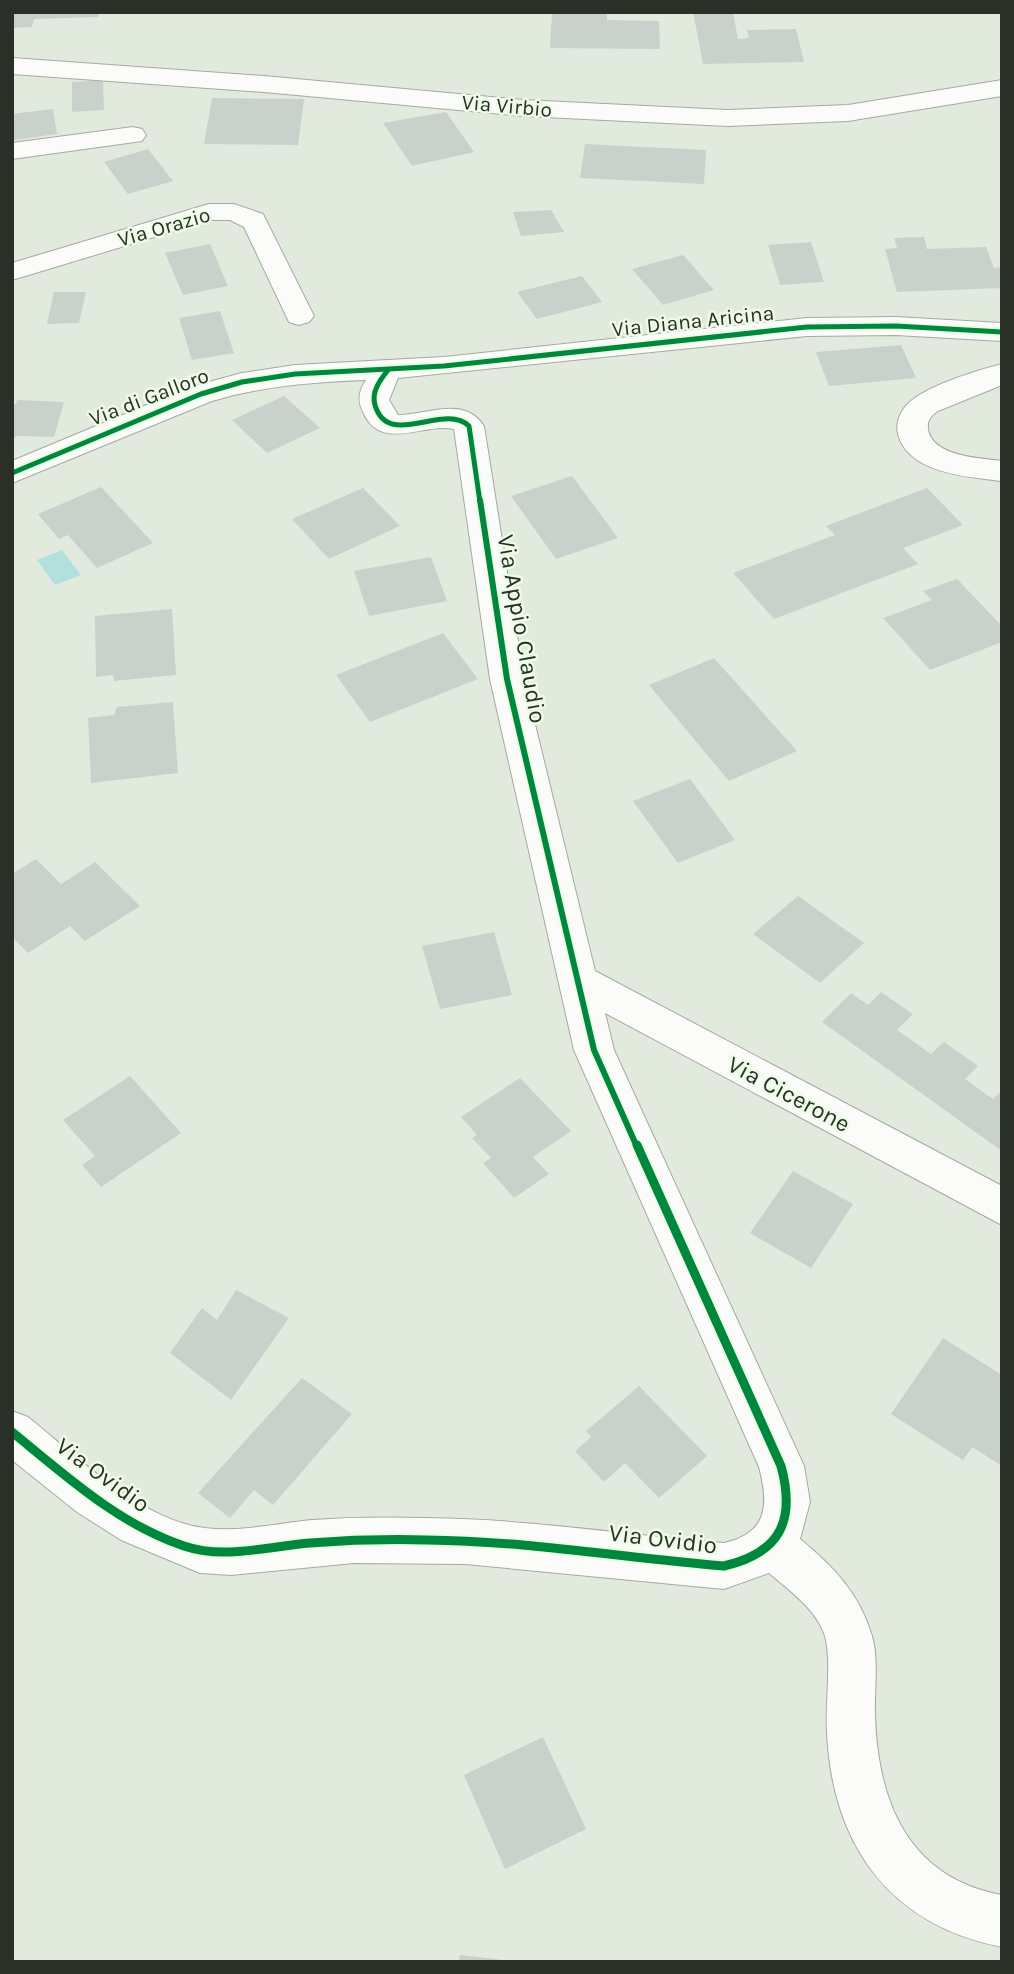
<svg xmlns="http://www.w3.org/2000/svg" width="1014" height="1974" viewBox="0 0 1014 1974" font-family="Karla,sans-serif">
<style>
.water{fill:#b2e0dd}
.building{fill:#c9d2ca}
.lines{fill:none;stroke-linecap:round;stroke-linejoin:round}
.minor-casing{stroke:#a4aaa0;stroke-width:2}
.minor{fill:#fbfcfa;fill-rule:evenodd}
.cycleway-far2-casing{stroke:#edfce6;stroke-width:9}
.cycleway-far1-casing{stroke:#edfce6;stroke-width:10}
.cycleway-casing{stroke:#edfce6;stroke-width:13}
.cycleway-far2{stroke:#00873e;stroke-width:5}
.cycleway-far1{stroke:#00873e;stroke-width:6}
.cycleway{stroke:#00873e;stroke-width:9}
.labels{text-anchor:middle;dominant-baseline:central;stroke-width:5;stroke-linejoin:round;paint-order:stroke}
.far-street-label{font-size:21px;fill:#2a3027;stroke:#edfce6}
.street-label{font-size:24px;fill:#2a3027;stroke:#edfce6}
</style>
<rect width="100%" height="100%" fill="#e2eade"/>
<!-- water -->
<polygon class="water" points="62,550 81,575 55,585 37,560"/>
<!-- building -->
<g class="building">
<polygon points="12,12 99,12 98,17 34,19 32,27 12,28"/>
<polygon points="552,12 607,12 607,20 659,21 660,49 550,48"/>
<polygon points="693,12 733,12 738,39 749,38 747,30 796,29 804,62 703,64"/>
<polygon points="103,80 104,110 72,112 72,82"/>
<polygon points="212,98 304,99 298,145 204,144"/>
<polygon points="53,109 57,134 14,140 12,114"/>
<polygon points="446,112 474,152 412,166 383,123"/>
<polygon points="585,144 706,150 704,184 580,178"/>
<polygon points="148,149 173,181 128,194 104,162"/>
<polygon points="551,210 564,232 521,236 513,212"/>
<polygon points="924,237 927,249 986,247 994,268 1002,267 1002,288 897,292 885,249 897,248 894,238"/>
<polygon points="811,242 824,282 780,285 768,245"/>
<polygon points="210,244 228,286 183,295 165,253"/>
<polygon points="683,255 714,290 663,305 632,269"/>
<polygon points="582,276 602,302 537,319 517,292"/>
<polygon points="54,292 86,292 79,323 47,324"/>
<polygon points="220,311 234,353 192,360 179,318"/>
<polygon points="901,345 916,378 829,386 816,352"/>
<polygon points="284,396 320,428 267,453 232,420"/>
<polygon points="17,400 64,402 54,437 17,436 12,439 12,404 16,404"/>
<polygon points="572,476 618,538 556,559 511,496"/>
<polygon points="101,487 153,543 97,568 68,535 59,539 38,514"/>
<polygon points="363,488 400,526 329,559 292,519"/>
<polygon points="927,488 963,525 903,548 918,564 774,619 733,573 835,535 826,526"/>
<polygon points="431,557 447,601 369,616 354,571"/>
<polygon points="957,579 1002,626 1002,642 930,670 883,618 932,600 923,591"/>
<polygon points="172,609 176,675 114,681 113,675 96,677 95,616"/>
<polygon points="443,633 478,679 370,722 336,675"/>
<polygon points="714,658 797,751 729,781 649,685"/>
<polygon points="173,702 178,773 91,783 88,718 114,715 117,707"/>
<polygon points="690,779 735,840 678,863 633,801"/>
<polygon points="36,859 61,884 95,862 140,906 85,941 70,926 28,953 12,937 12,874"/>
<polygon points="798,896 864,943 820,983 753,934"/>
<polygon points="494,932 512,995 440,1009 422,946"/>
<polygon points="881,992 913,1014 897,1030 931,1054 944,1042 978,1066 965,1079 993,1099 1002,1090 1002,1151 822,1022 851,993 868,1005"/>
<polygon points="130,1076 181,1133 101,1187 82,1165 95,1156 63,1120"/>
<polygon points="520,1078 571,1131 533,1157 549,1174 514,1198 483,1163 491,1158 472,1138 477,1135 461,1117"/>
<polygon points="793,1171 853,1204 811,1268 750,1233"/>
<polygon points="236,1290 289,1318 231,1400 170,1353 202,1308 217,1320"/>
<polygon points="943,1338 1002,1375 1002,1466 972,1447 963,1460 891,1414"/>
<polygon points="302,1378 352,1414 273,1505 254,1490 230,1518 198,1493"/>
<polygon points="639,1386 707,1456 659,1498 625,1463 604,1482 575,1451 591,1437 586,1431"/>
<polygon points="543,1737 586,1829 505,1869 464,1775"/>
<polygon points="460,1955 504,1960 504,1962 459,1962"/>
</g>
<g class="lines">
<!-- minor casing -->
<g class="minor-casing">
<g id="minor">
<polygon points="12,58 264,76 523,100 728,110 848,105 1002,80 1002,96 848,121 728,126 523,116 264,92 12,74"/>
<polygon points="133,127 142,129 146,135 142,141 12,159 12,143"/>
<polygon points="209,204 234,204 263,214 314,316 309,322 299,325 289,322 244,227 230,220 211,220 12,280 12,263"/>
<path d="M896,317L1002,323V341L896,335L807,336L398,378L389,400L398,415C427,415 464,395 484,426L524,679L595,971L1002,1186V1225L605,1013L614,1050L804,1466L810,1502L800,1539C833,1566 860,1594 872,1636C879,1660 874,1691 875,1716C878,1803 909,1878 1002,1895V1947C889,1925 832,1844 827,1732C825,1704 832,1662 825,1636C817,1610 789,1590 769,1573L724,1589L465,1564L354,1563L231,1575L200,1573L121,1540L77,1512L12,1460V1411L28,1417C75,1455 126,1506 185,1524C227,1536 270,1524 312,1520C350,1517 389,1517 428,1518C527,1519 625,1535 724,1543C768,1533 769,1505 759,1467L574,1050L490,679L454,429C424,422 381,453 363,412C357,400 359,390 366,380C313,382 263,386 212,401L12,483V461L190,387L242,373L295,365L444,357L807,318Z"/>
<path d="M1002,364V385L938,411C931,416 927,420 928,429C932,457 981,458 1002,461V481C970,477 908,474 898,434C895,422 901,409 911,401C930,385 978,370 1002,364Z"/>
</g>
</g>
<!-- minor -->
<use href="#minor" class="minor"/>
<!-- cycleway-far2 casing -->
<g class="cycleway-far2-casing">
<g id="cycleway-far2">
<path d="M388,370C380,380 371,392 375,405C388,450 444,402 469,426L480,502"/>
<polyline points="12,473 201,394 242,382 295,374 444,366 807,327 896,326 1002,332"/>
</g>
</g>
<!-- cycleway-far1 casing -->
<g class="cycleway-far1-casing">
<polyline id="cycleway-far1" points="480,500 507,679 594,1050 637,1147"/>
</g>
<!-- cycleway casing -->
<g class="cycleway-casing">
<path id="cycleway" d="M12,1432C65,1475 118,1524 184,1546C225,1560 269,1546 310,1543C349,1540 389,1539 427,1540C527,1541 625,1558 724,1566C780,1553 796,1521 781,1466L637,1145"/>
</g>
<!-- cycleway-far2 -->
<use href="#cycleway-far2" class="cycleway-far2"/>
<!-- cycleway-far1 -->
<use href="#cycleway-far1" class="cycleway-far1"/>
<!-- cycleway -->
<use href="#cycleway" class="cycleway"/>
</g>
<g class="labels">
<!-- far-street labels -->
<g class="far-street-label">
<text transform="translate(507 106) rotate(5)">Via Virbio</text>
<text transform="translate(164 227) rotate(-16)">Via Orazio</text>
<text transform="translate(693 321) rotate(-6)">Via Diana Aricina</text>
<text transform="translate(149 397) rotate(-21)">Via di Galloro</text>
</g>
<!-- street labels -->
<g class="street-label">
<text transform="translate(522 629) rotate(80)">Via Appio Claudio</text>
<text transform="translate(789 1094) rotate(28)">Via Cicerone</text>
<text transform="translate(103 1475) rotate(36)">Via Ovidio</text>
<text transform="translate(663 1539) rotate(7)">Via Ovidio</text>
</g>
</g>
<!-- border -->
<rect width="1014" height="1974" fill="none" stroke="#2a3027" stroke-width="28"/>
</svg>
